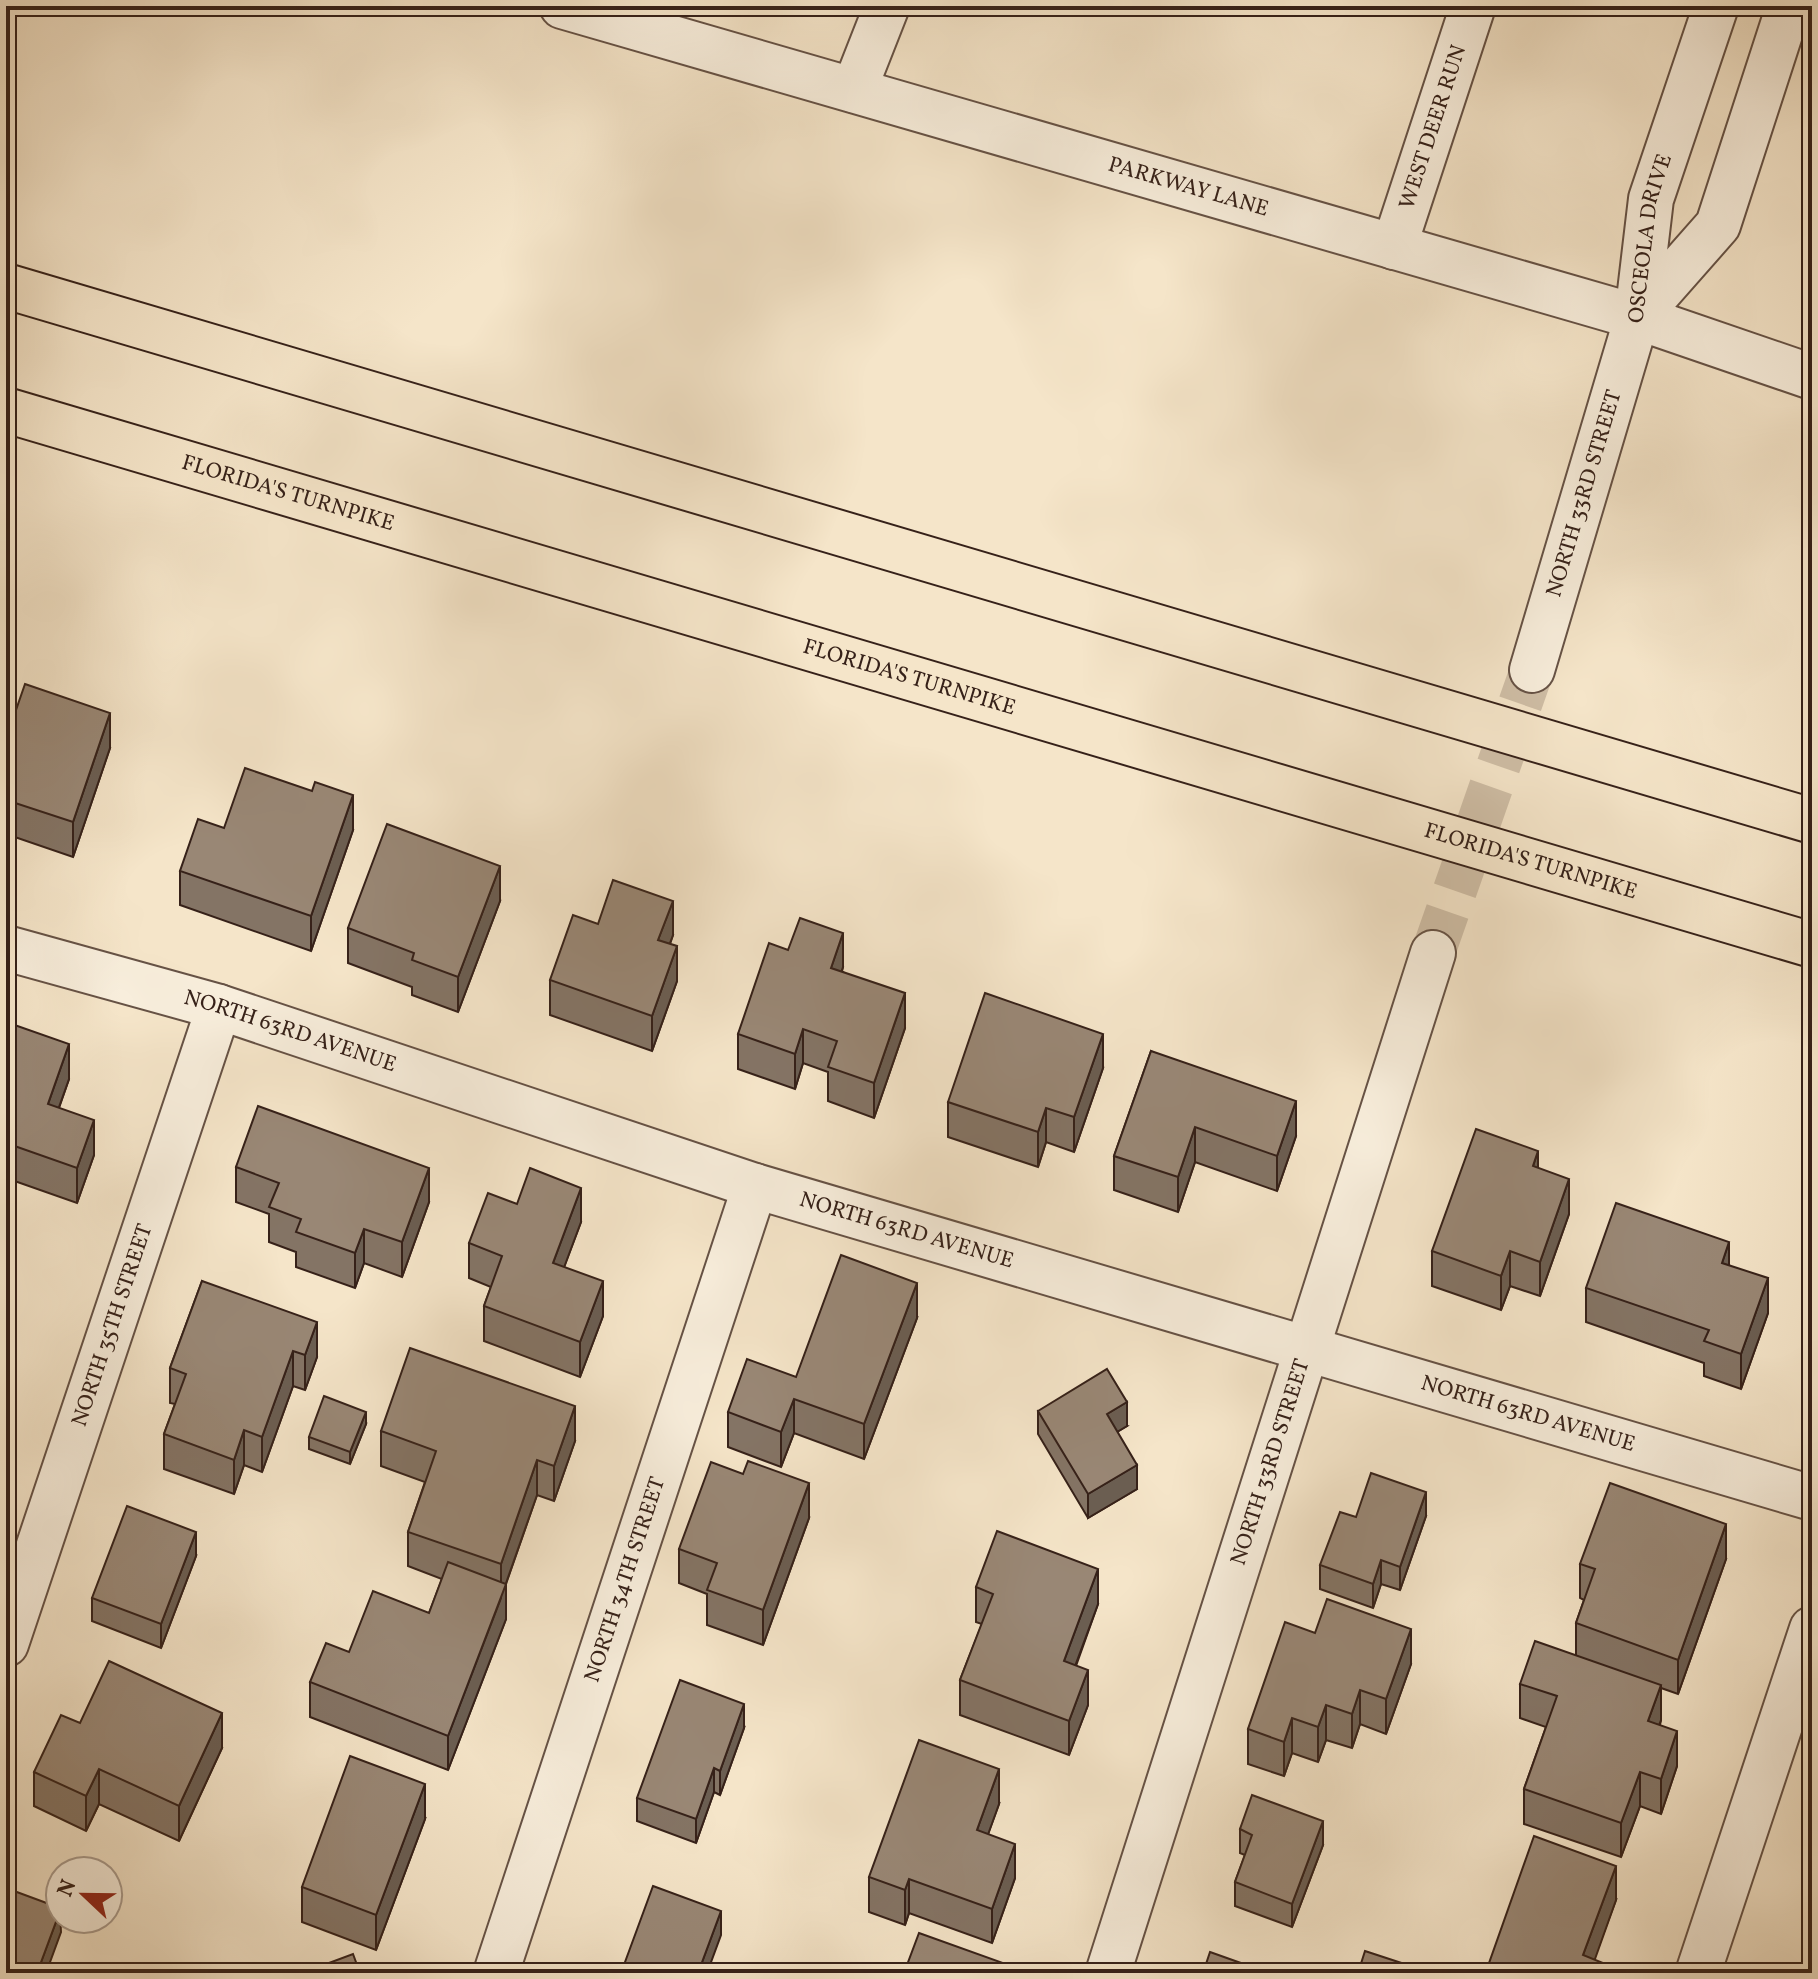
<svg xmlns="http://www.w3.org/2000/svg" width="1818" height="1979" viewBox="0 0 1818 1979" font-family="Vollkorn,serif">
<style>
.lines{fill:none;stroke-linecap:round;stroke-linejoin:round}
.minor-tunnel{stroke:#cfbea6;stroke-width:44;stroke-dasharray:44 22;stroke-linecap:butt}
.minor-casing{stroke:#665245;stroke-width:48}
.motorway-casing{stroke:#362119;stroke-width:48}
.minor{stroke:#f8eedc;stroke-width:44}
.motorway{stroke:#f5e5c9;stroke-width:44}
.wall{fill:#847465;stroke:#362119;stroke-width:2}
.shaded-wall{fill:#6b5e52;stroke:#362119;stroke-width:2}
.building{fill:#998775;stroke:#362119;stroke-width:2}
.labels{text-anchor:middle;dominant-baseline:central;stroke-width:8;stroke-linejoin:round;paint-order:stroke}
.street-label{font-size:22px;fill:#362119;stroke:#f8eedc}
</style>
<rect width="100%" height="100%" fill="#f5e5c9"/>
<filter id="stains"><feTurbulence type="fractalNoise" baseFrequency=".0025" numOctaves="4"/><feColorMatrix values="0 0 0 0 .2 0 0 0 0 .09 0 0 0 0 .02 0 0 0 .5 -.17"/></filter>
<radialGradient id="worn" r=".72"><stop offset=".6" stop-color="#630" stop-opacity="0"/><stop offset="1" stop-color="#630" stop-opacity=".3"/></radialGradient>
<g class="lines">
<!-- minor-tunnel -->
<polyline class="minor-tunnel" points="1433,953 1532,670"/>
<!-- minor casing -->
<g class="minor-casing">
<g id="minor">
<path id="s1" d="M562,6L1637,317L1812,377"/>
<polyline points="854,90 887,6"/>
<path id="s2" d="M1394,247L1473,6"/>
<polyline points="1637,317 1718,225 1789,6"/>
<path id="s3" d="M1532,670L1637,317L1651,199L1716,6"/>
<path id="s4" d="M6,948L219,1007L755,1186L1812,1498"/>
<path id="s5" d="M6,1644L219,1007"/>
<path id="s6" d="M496,1973L755,1186"/>
<path id="s7" d="M1108,1973L1433,953"/>
<polyline points="1698,1973 1812,1629"/>
</g>
</g>
<!-- motorway casing -->
<g class="motorway-casing">
<g id="motorway">
<polyline points="6,286 1812,821"/>
<path id="s8" d="M6,410L1812,945"/>
</g>
</g>
<!-- minor -->
<use href="#minor" class="minor"/>
<!-- motorway -->
<use href="#motorway" class="motorway"/>
</g>
<!-- wall -->
<g class="wall">
<polygon points="6,739 110,748 73,857 6,834"/>
<polygon points="224,828 353,830 311,951 180,905 180,871"/>
<polygon points="500,901 458,1012 412,995 412,987 348,963 348,928"/>
<polygon points="598,924 673,935 670,944 677,981 652,1051 550,1015 550,980"/>
<polygon points="788,950 843,967 842,971 905,1028 874,1118 828,1101 828,1072 803,1063 795,1089 738,1069 738,1034"/>
<polygon points="6,1022 69,1079 59,1108 94,1155 77,1203 6,1178"/>
<polygon points="1151,1051 1296,1136 1277,1191 1195,1162 1178,1212 1114,1190 1114,1156"/>
<polygon points="1103,1068 1074,1152 1046,1142 1038,1167 948,1137 948,1102"/>
<polygon points="236,1167 429,1202 402,1277 364,1263 355,1288 296,1267 296,1252 269,1242 269,1214 236,1202"/>
<polygon points="1538,1168 1569,1214 1540,1296 1510,1286 1501,1310 1432,1286 1432,1251"/>
<polygon points="517,1204 581,1222 564,1267 603,1316 580,1377 484,1341 484,1306 491,1287 469,1278 469,1243"/>
<polygon points="1729,1265 1768,1313 1741,1389 1704,1376 1704,1363 1586,1322 1586,1288"/>
<polygon points="202,1281 317,1357 305,1390 293,1386 262,1472 244,1465 234,1494 164,1469 164,1434 175,1404 170,1403 170,1368"/>
<polygon points="917,1318 864,1459 794,1433 781,1467 728,1447 728,1412"/>
<polygon points="1038,1411 1127,1426 1117,1432 1137,1489 1088,1518 1038,1434"/>
<polygon points="366,1424 350,1464 309,1449 309,1437"/>
<polygon points="381,1431 575,1441 554,1501 537,1495 506,1584 506,1619 448,1770 310,1717 310,1682 349,1652 429,1613 442,1579 408,1566 408,1532 425,1482 381,1466"/>
<polygon points="1426,1516 1400,1590 1381,1584 1373,1608 1320,1589 1320,1565 1356,1517"/>
<polygon points="809,1518 763,1645 707,1625 707,1594 679,1583 679,1549"/>
<polygon points="196,1556 161,1648 92,1621 92,1598"/>
<polygon points="1726,1559 1678,1694 1661,1688 1661,1720 1660,1725 1677,1766 1661,1814 1640,1806 1621,1857 1524,1824 1524,1789 1546,1727 1520,1718 1520,1684 1576,1655 1576,1623 1584,1600 1580,1598 1580,1564"/>
<polygon points="976,1587 1098,1604 1076,1666 1088,1705 1069,1755 960,1715 960,1680 982,1624 976,1622"/>
<polygon points="1315,1633 1411,1664 1386,1734 1360,1724 1352,1748 1326,1740 1318,1762 1292,1753 1284,1776 1248,1764 1248,1729"/>
<polygon points="80,1723 222,1748 179,1841 99,1804 86,1831 34,1806 34,1772"/>
<polygon points="744,1728 720,1795 714,1792 696,1843 637,1821 637,1798"/>
<polygon points="999,1804 988,1834 1015,1878 992,1943 909,1913 905,1925 869,1912 869,1877"/>
<polygon points="425,1819 376,1950 302,1922 302,1887"/>
<polygon points="1240,1829 1323,1845 1292,1927 1235,1906 1235,1882 1245,1855 1240,1853"/>
<polygon points="1616,1900 1594,1959 1603,1973 1488,1973 1488,1966"/>
</g>
<!-- shaded-wall -->
<g class="shaded-wall">
<polygon points="110,713 110,748 73,857 73,822"/>
<polygon points="353,795 353,830 311,951 311,916"/>
<polygon points="500,866 500,901 458,1012 458,977"/>
<polygon points="673,901 673,935 658,975 658,940"/>
<polygon points="843,933 843,967 831,1002 831,968"/>
<polygon points="677,946 677,981 652,1051 652,1016"/>
<polygon points="905,993 905,1028 874,1118 874,1083"/>
<polygon points="803,1029 803,1063 795,1089 795,1054"/>
<polygon points="1103,1034 1103,1068 1074,1152 1074,1117"/>
<polygon points="69,1044 69,1079 48,1138 48,1104"/>
<polygon points="1296,1101 1296,1136 1277,1191 1277,1156"/>
<polygon points="1046,1108 1046,1142 1038,1167 1038,1132"/>
<polygon points="94,1120 94,1155 77,1203 77,1168"/>
<polygon points="1195,1127 1195,1162 1178,1212 1178,1177"/>
<polygon points="1538,1151 1538,1186 1533,1166"/>
<polygon points="429,1168 429,1202 402,1277 402,1242"/>
<polygon points="1569,1179 1569,1214 1540,1296 1540,1262"/>
<polygon points="581,1188 581,1222 553,1297 553,1263"/>
<polygon points="13,1228 13,1263 6,1282 6,1247"/>
<polygon points="364,1229 364,1263 355,1288 355,1253"/>
<polygon points="1729,1242 1729,1277 1722,1263"/>
<polygon points="1510,1251 1510,1286 1501,1310 1501,1276"/>
<polygon points="1768,1278 1768,1313 1741,1389 1741,1354"/>
<polygon points="603,1281 603,1316 580,1377 580,1342"/>
<polygon points="917,1283 917,1318 864,1459 864,1424"/>
<polygon points="317,1322 317,1357 305,1390 305,1355"/>
<polygon points="293,1351 293,1386 262,1472 262,1437"/>
<polygon points="794,1399 794,1433 781,1467 781,1432"/>
<polygon points="1127,1402 1127,1426 1107,1438 1107,1414"/>
<polygon points="575,1406 575,1441 554,1501 554,1466"/>
<polygon points="366,1412 366,1424 350,1464 350,1452"/>
<polygon points="244,1430 244,1465 234,1494 234,1460"/>
<polygon points="537,1460 537,1495 505,1586 506,1584 506,1619 448,1770 448,1736 501,1598 501,1564"/>
<polygon points="1137,1465 1137,1489 1088,1518 1088,1494"/>
<polygon points="809,1483 809,1518 763,1645 763,1610"/>
<polygon points="1426,1492 1426,1516 1400,1590 1400,1567"/>
<polygon points="1726,1524 1726,1559 1678,1694 1678,1660"/>
<polygon points="196,1532 196,1556 161,1648 161,1624"/>
<polygon points="1381,1560 1381,1584 1373,1608 1373,1584"/>
<polygon points="1098,1569 1098,1604 1064,1696 1064,1661"/>
<polygon points="1411,1629 1411,1664 1386,1734 1386,1699"/>
<polygon points="1088,1670 1088,1705 1069,1755 1069,1721"/>
<polygon points="1661,1685 1661,1720 1648,1755 1648,1721"/>
<polygon points="1360,1690 1360,1724 1352,1748 1352,1714"/>
<polygon points="744,1704 744,1728 720,1795 720,1771"/>
<polygon points="1326,1705 1326,1740 1318,1762 1318,1727"/>
<polygon points="222,1713 222,1748 179,1841 179,1806"/>
<polygon points="1292,1718 1292,1753 1284,1776 1284,1742"/>
<polygon points="1677,1731 1677,1766 1661,1814 1661,1779"/>
<polygon points="714,1768 714,1792 696,1843 696,1819"/>
<polygon points="99,1769 99,1804 86,1831 86,1796"/>
<polygon points="999,1769 999,1804 977,1865 977,1830"/>
<polygon points="1640,1772 1640,1806 1621,1857 1621,1823"/>
<polygon points="425,1784 425,1819 376,1950 376,1915"/>
<polygon points="1323,1821 1323,1845 1292,1927 1292,1904"/>
<polygon points="1015,1844 1015,1878 992,1943 992,1909"/>
<polygon points="1616,1866 1616,1900 1590,1973 1583,1955"/>
<polygon points="909,1879 909,1913 905,1925 905,1890"/>
<polygon points="60,1911 61,1932 46,1973 37,1973"/>
<polygon points="721,1911 721,1935 707,1973 698,1973"/>
</g>
<!-- building -->
<g class="building">
<polygon points="25,684 110,713 73,822 6,800 6,739"/>
<polygon points="245,768 312,791 315,782 353,795 311,916 180,871 198,819 224,828"/>
<polygon points="387,824 500,866 458,977 412,960 414,953 348,928"/>
<polygon points="613,880 673,901 658,940 677,946 652,1016 550,980 573,915 598,924"/>
<polygon points="800,918 843,933 831,968 905,993 874,1083 828,1067 837,1041 803,1029 795,1054 738,1034 769,943 788,950"/>
<polygon points="985,993 1103,1034 1074,1117 1046,1108 1038,1132 948,1102"/>
<polygon points="6,1022 69,1044 48,1104 94,1120 77,1168 6,1143"/>
<polygon points="1151,1051 1296,1101 1277,1156 1195,1127 1178,1177 1114,1156"/>
<polygon points="258,1106 429,1168 402,1242 364,1229 355,1253 296,1232 301,1219 269,1207 279,1183 236,1167"/>
<polygon points="1476,1129 1538,1151 1533,1166 1569,1179 1540,1262 1510,1251 1501,1276 1432,1251"/>
<polygon points="530,1168 581,1188 553,1263 603,1281 580,1342 484,1306 502,1256 469,1243 488,1193 517,1204"/>
<polygon points="1616,1203 1729,1242 1722,1263 1768,1278 1741,1354 1704,1341 1709,1330 1586,1288"/>
<polygon points="6,1226 13,1228 6,1247"/>
<polygon points="841,1255 917,1283 864,1424 794,1399 781,1432 728,1412 747,1359 796,1377"/>
<polygon points="202,1281 317,1322 305,1355 293,1351 262,1437 244,1430 234,1460 164,1434 186,1374 170,1368"/>
<polygon points="410,1348 575,1406 554,1466 537,1460 501,1564 408,1532 436,1451 381,1431"/>
<polygon points="1107,1369 1127,1402 1107,1414 1137,1465 1088,1494 1038,1411"/>
<polygon points="324,1396 366,1412 350,1452 309,1437"/>
<polygon points="748,1461 809,1483 763,1610 707,1590 717,1563 679,1549 711,1462 743,1474"/>
<polygon points="1371,1473 1426,1492 1400,1567 1381,1560 1373,1584 1320,1565 1340,1512 1356,1517"/>
<polygon points="1610,1483 1726,1524 1678,1660 1576,1623 1595,1569 1580,1564"/>
<polygon points="127,1506 196,1532 161,1624 92,1598"/>
<polygon points="997,1531 1098,1569 1064,1661 1088,1670 1069,1721 960,1680 993,1594 976,1587"/>
<polygon points="448,1562 506,1584 448,1736 310,1682 326,1643 349,1652 373,1591 429,1613"/>
<polygon points="1327,1599 1411,1629 1386,1699 1360,1690 1352,1714 1326,1705 1318,1727 1292,1718 1284,1742 1248,1729 1285,1622 1315,1633"/>
<polygon points="1535,1641 1661,1685 1648,1721 1677,1731 1661,1779 1640,1772 1621,1823 1524,1789 1557,1696 1520,1684"/>
<polygon points="109,1661 222,1713 179,1806 99,1769 86,1796 34,1772 61,1715 80,1723"/>
<polygon points="680,1680 744,1704 720,1771 714,1768 696,1819 637,1798"/>
<polygon points="919,1740 999,1769 977,1830 1015,1844 992,1909 909,1879 905,1890 869,1877"/>
<polygon points="350,1756 425,1784 376,1915 302,1887"/>
<polygon points="1252,1795 1323,1821 1292,1904 1235,1882 1252,1835 1240,1829"/>
<polygon points="1534,1836 1616,1866 1583,1955 1603,1963 1599,1973 1507,1973 1488,1966"/>
<polygon points="653,1886 721,1911 698,1973 621,1973"/>
<polygon points="6,1888 60,1908 60,1911 37,1973 6,1973"/>
<polygon points="919,1933 1003,1963 1000,1973 904,1973"/>
<polygon points="1365,1951 1432,1973 1358,1973"/>
<polygon points="1808,1951 1812,1953 1812,1973 1800,1973"/>
<polygon points="1210,1952 1269,1973 1203,1973"/>
<polygon points="353,1954 360,1973 302,1973"/>
</g>
<g class="labels">
<!-- street labels -->
<g class="street-label">
<text stroke="none"><textPath href="#s2" startOffset="126">WEST DEER RUN</textPath></text>
<text stroke="none"><textPath href="#s1" startOffset="652">PARKWAY LANE</textPath></text>
<text stroke="none"><textPath href="#s3" startOffset="448">OSCEOLA DRIVE</textPath></text>
<text stroke="none"><textPath href="#s8" startOffset="294">FLORIDA'S TURNPIKE</textPath></text>
<text stroke="none"><textPath href="#s3" startOffset="184">NORTH 33RD STREET</textPath></text>
<text stroke="none"><textPath href="#s8" startOffset="942">FLORIDA'S TURNPIKE</textPath></text>
<text stroke="none"><textPath href="#s8" startOffset="1590">FLORIDA'S TURNPIKE</textPath></text>
<text stroke="none"><textPath href="#s4" startOffset="296">NORTH 63RD AVENUE</textPath></text>
<text stroke="none"><textPath href="#s4" startOffset="944">NORTH 63RD AVENUE</textPath></text>
<text stroke="none"><textPath href="#s5" startOffset="336">NORTH 35TH STREET</textPath></text>
<text stroke="none"><textPath href="#s4" startOffset="1592">NORTH 63RD AVENUE</textPath></text>
<text stroke="none"><textPath href="#s7" startOffset="536">NORTH 33RD STREET</textPath></text>
<text stroke="none"><textPath href="#s6" startOffset="414">NORTH 34TH STREET</textPath></text>
</g>
</g>
<!-- margin -->
<rect width="1818" height="1979" fill="none" stroke="#f5e5c9" stroke-width="32"/>
<rect x="8" y="8" width="1802" height="1963" fill="none" stroke="#362119" stroke-width="4"/>
<rect x="16" y="16" width="1786" height="1947" fill="none" stroke="#362119" stroke-width="2"/>
<!-- north arrow -->
<g transform="translate(84 1895) rotate(292)"><circle r="38" fill="#f8eedc" stroke="#aa9c8e" stroke-width="2"/>
<path d="M0-6L14 30L0 20L-14 30Z" fill="#8f2418"/>
<text y="-12" font-size="22" font-weight="bold" text-anchor="middle" fill="#362119">N</text>
</g>
<rect width="100%" height="100%" filter="url(#stains)"/>
<rect width="100%" height="100%" fill="url(#worn)"/>
</svg>
